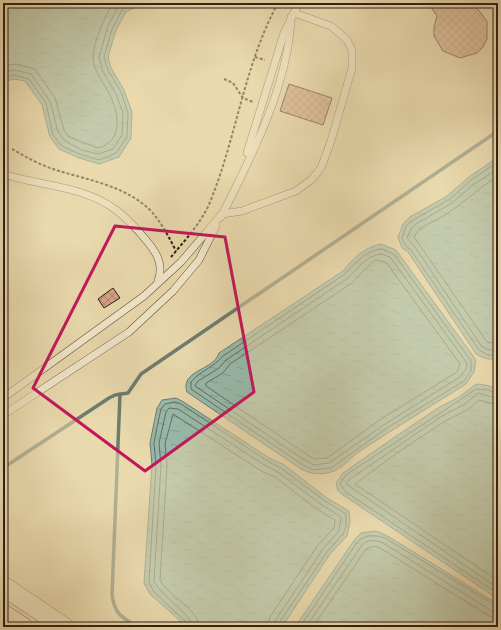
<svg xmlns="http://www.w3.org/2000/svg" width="501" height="630" viewBox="0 0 501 630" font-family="'EB Garamond',serif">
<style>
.water{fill:url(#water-ripples);stroke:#6e7c70}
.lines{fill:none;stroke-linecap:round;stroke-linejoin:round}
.shore{stroke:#646c62;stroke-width:1}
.stream{stroke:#6e7c70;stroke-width:3.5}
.building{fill:url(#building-cross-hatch);stroke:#311f17}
.service-casing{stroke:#5f4e3c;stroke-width:8}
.secondary-casing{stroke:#311f17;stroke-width:20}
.path{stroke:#311f17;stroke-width:2;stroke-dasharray:3 2;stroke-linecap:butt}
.service{stroke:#f1e6ca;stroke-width:7}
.secondary{stroke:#f1e6ca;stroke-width:19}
.marked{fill:none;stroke:#c2185b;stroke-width:3;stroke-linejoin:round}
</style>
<defs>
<pattern id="water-ripples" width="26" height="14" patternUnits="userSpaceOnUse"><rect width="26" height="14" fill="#97baac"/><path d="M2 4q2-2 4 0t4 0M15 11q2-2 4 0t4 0" fill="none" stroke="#839f93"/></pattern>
<pattern id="building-cross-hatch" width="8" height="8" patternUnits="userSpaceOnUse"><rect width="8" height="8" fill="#d5a287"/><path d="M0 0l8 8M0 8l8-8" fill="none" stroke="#ad836d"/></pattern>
</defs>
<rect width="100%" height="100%" fill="#e9d9ad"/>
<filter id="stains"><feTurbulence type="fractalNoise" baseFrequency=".005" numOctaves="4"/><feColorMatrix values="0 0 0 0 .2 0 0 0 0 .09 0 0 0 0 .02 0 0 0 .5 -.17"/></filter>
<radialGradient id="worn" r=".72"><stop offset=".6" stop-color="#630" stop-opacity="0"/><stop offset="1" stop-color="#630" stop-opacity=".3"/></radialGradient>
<!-- water -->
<g class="water">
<polygon points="3,3 142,3 126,12 116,30 108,57 111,68 124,90 132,112 131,138 119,157 99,164 79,158 59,149 50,137 42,105 25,81 14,79 3,82"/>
<path d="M498,157V358C490,361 483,358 476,354L408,252L402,248L398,237L403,224L410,217L447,196L469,177Z"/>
<path d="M381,244L396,250L476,360L474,372L466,384C431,406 395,428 360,451C351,457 341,470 331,472C320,475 311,474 301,469L187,392C181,374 203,371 214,361C216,359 218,356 219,353L343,271C353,258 365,247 381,244Z"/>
<polygon points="479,384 490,386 498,391 498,599 343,495 338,491 336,483 343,473 389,441 438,408 459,397 475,385"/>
<polygon points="176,398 182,401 271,459 283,464 327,498 349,511 350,522 347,536 330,554 282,627 187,627 150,594 144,583 152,465 150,443 157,408 162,400"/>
<polygon points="376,531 386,535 498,604 498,627 295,627 355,539 361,533"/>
</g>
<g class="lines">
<!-- shore -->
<g class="shore">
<path d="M3,66L16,64L35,69L55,98L64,130L69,137L98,148C123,141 119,116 111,97C105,84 94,73 93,58C93,42 105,17 113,3"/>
<polyline points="3,72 14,70 31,74 50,101 58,132 65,141 82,150 98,154 113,149 122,135 123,113 116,94 103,72 99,57 108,26 118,7 123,3"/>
<polyline points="3,78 14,75 29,79 46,103 53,135 62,146 80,154 99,160 116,153 127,137 128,113 121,92 108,70 104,57 112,29 122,10 134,3"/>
<polyline points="498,162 471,180 450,199 413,220 406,226 402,238 405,245 411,250 479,350 488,355 498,355"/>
<polyline points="498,169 474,184 452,203 416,224 411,229 407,238 415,247 482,347 489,350 498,350"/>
<path d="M498,176C477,189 460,207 438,219C429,224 418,227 414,237L487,342L498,344"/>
<path d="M381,249L394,254L471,361V371L464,381L387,428L331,468L313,470L303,465L191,389V382C200,371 214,367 223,356L345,274C355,263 365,251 381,249Z"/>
<path d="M381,254L390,257L467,363L466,369L460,377L385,424L329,463L314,465L306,461L195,386L198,381L219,368L226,360L348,278C358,268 367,255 381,254Z"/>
<polygon points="376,260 386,262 460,364 457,372 381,419 327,458 315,459 309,456 206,386 206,383 223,373 230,364 352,283 362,272"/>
<path d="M498,394L488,390L476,389C434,418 389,446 346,475L340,484L346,492L498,594"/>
<polyline points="498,399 478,393 465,404 442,416 350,479 346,484 498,588"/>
<polyline points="498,405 479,400 467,410 445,421 397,453 355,484 498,581"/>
<polyline points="188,627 187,623 154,592 149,582 156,465 154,443 157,427 161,409 165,404 175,402 181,404 269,462 281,468 325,501 346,514 346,527 343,534 327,552 279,623 279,627"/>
<path d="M193,627C193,616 161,596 154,581L161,465L159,443L166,412L169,408L178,409L266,466L278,472L322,505L341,517L339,531L323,549L275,621L274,627"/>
<path d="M199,627C199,609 168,596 160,580L167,465L165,444L173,414L263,472L275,477L318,510L335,520L334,528L318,545L270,617L268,627"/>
<path d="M300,627L358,541C367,534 375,535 385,538L498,607"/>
<path d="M306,627L362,545C368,539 375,540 383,543L492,611L498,612"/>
<polyline points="313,627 366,549 374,546 380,548 489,616 498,618"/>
</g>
<!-- stream -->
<g class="stream">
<path d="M120,394L112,595C115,615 122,617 137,627"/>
<polyline points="3,468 109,398 115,395 128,393 141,374 498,131"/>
</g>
</g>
<!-- building -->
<g class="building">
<polygon points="428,3 467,4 476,7 487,21 487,39 483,47 477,53 460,58 443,51 434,36 434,27 437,16"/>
<polygon points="289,84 332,98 323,125 280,111"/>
<polygon points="113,288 120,298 104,308 98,299"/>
</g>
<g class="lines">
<!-- service casing -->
<g class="service-casing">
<g id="service">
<polyline points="247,153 284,33 299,3"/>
<path d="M3,174C40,186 85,186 116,210C128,219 137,229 146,240C157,253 164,265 158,281"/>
<path d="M221,217C251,158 289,84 291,17"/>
<polyline points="3,398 144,296 181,262 222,214 242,211 296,191 312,179 321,168 331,141 352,68 352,50 347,40 331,26 294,13"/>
<polyline points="3,415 129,332 173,291 199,260 216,226"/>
</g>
</g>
<!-- secondary casing -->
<g class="secondary-casing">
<g id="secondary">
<polyline points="3,586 64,627"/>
<polyline points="3,614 23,627"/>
</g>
</g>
<!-- path -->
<g class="path">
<polyline points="255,57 265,60"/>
<polyline points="224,79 233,83 243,98 253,102"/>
<path d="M12,149C26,157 40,165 56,170C88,180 127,186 152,212C162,224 169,237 176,251"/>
<path d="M171,257C186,239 204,220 212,197C237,134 245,63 278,3"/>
</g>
<!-- service -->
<use href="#service" class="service"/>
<!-- secondary -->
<use href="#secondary" class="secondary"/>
</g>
<!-- marked area -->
<path d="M0 0H501V630H0ZM115,226L225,237L254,392L145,471L33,388Z" fill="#e9d9ad" fill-opacity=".55" fill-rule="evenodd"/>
<path class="marked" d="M115,226L225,237L254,392L145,471L33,388Z"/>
<!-- margin -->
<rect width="501" height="630" fill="none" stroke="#e9d9ad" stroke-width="16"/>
<rect x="4" y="4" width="493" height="622" fill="none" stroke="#311f17" stroke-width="2"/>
<rect x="8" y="8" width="485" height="614" fill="none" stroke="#311f17"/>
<rect width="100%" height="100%" filter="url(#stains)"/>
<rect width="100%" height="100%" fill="url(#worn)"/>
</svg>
